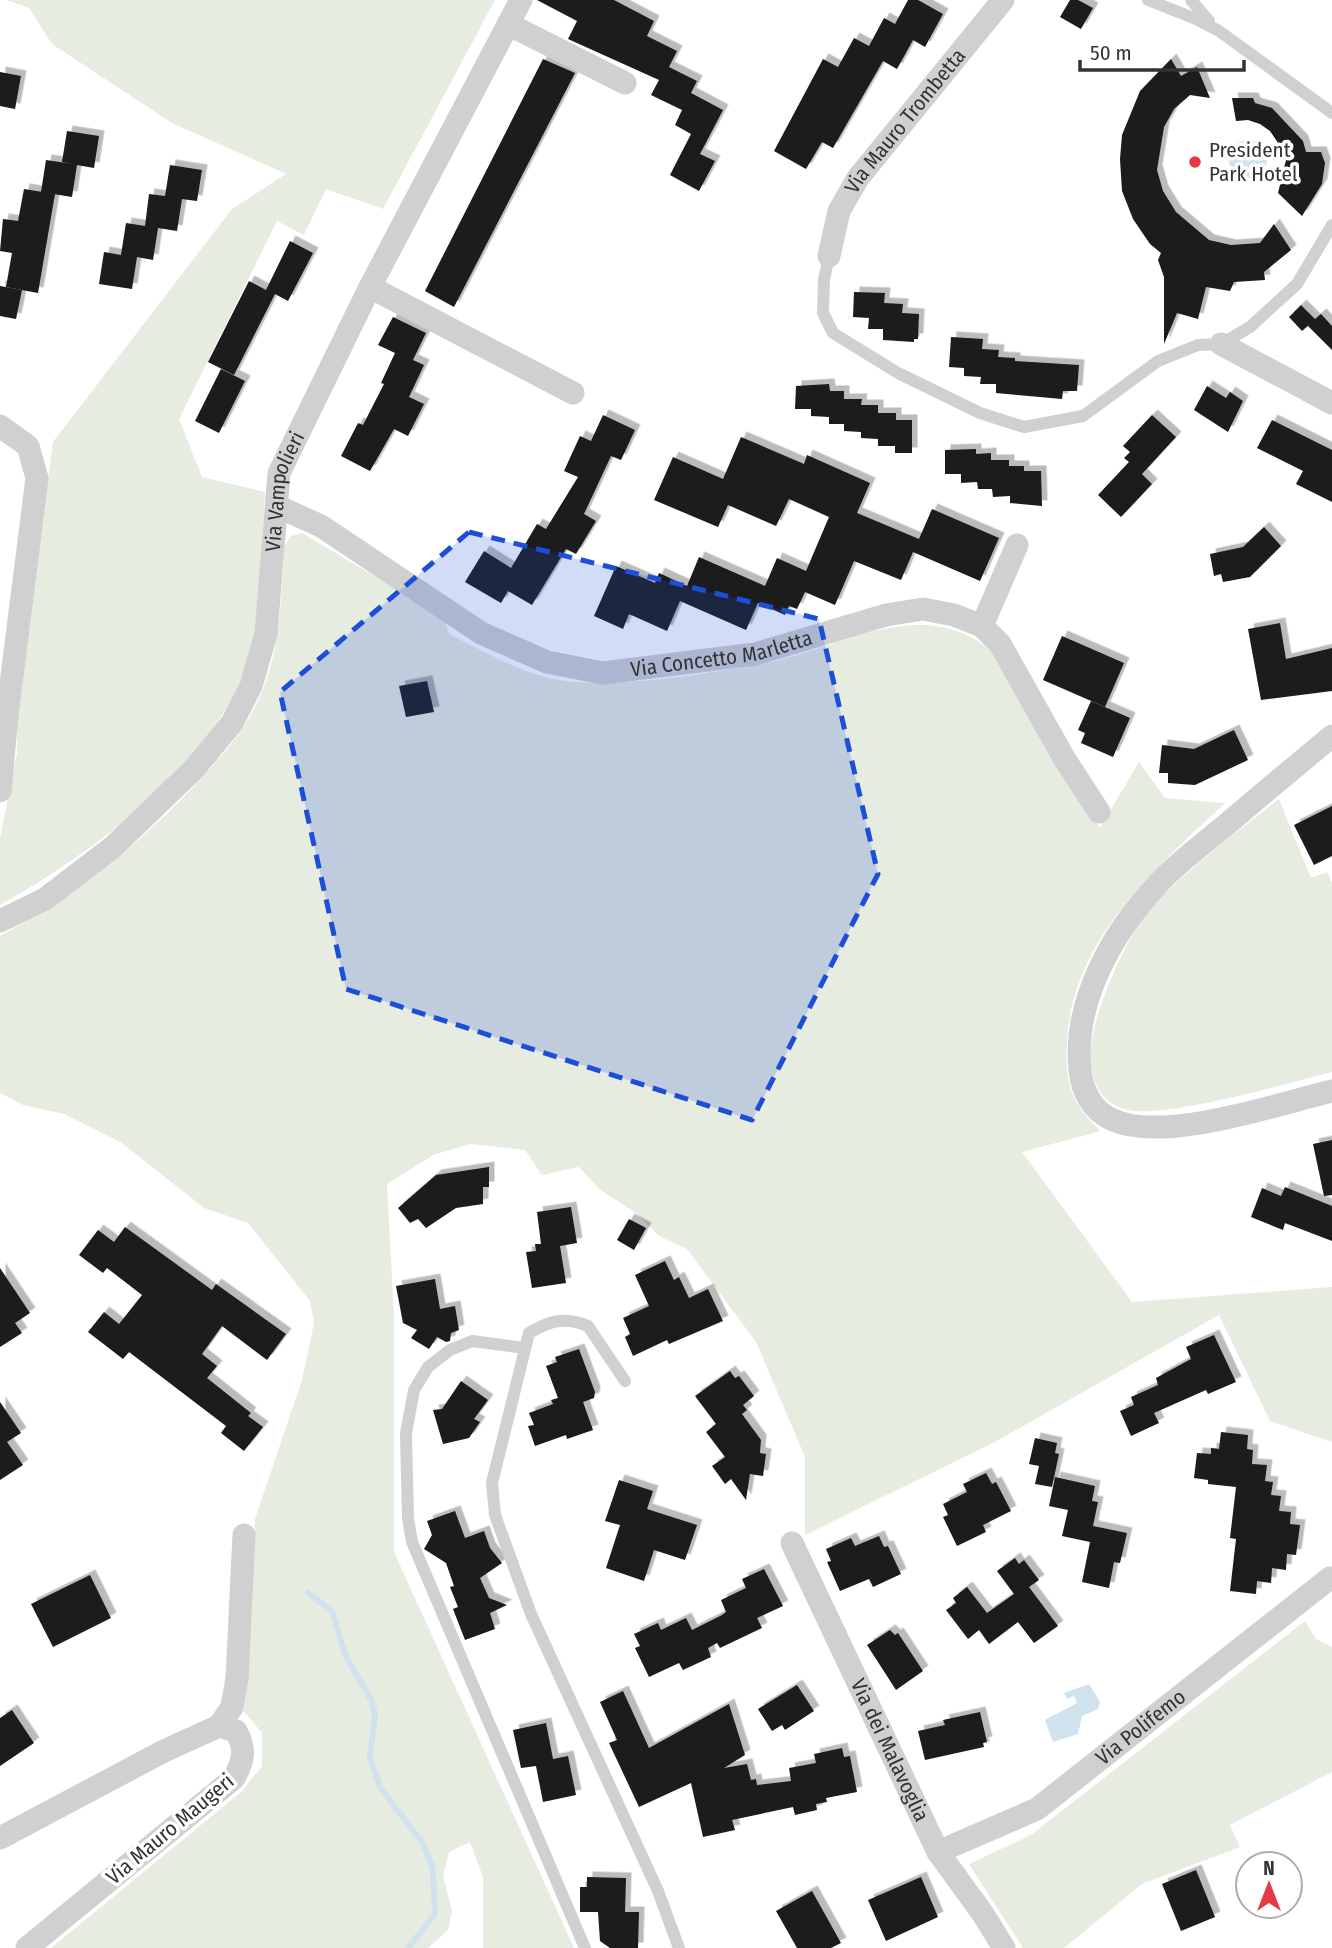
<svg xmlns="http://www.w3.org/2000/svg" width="1332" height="1948" viewBox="0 0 1332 1948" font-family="'Fira Sans Condensed',sans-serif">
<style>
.green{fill:#e6ecdf}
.water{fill:#cfe2ee}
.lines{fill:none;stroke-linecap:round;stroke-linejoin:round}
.stream{stroke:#cfe2ee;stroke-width:6}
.building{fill:#1a1a1a;filter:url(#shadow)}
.lane{stroke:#d0d0d0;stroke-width:12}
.street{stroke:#d0d0d0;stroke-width:23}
.marked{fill:#1d4ed8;fill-opacity:0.2;stroke:#1d4ed8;stroke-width:5;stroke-dasharray:14 9;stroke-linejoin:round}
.poi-dot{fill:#e63946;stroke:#fff;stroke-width:2.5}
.labels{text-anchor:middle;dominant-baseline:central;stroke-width:7;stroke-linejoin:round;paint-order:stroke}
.street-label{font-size:21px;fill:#333;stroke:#fff}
.poi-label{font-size:21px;fill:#333;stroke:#fff;text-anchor:start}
</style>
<defs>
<filter id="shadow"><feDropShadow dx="5.5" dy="-5.5" stdDeviation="0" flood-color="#0004"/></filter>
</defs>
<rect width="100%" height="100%" fill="#fff"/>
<!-- green -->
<g class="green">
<path d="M7,0H495L383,209L326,189L304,235L277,221L179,419L202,477L265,492C262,537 263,593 255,636C232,753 97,850 0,905V838L17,753V715L53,442L232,209L286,174L172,123L52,44L29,8Z"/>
<path d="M302,533L443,617L449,634C490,654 529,679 576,682C634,686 714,673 771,662C842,647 925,593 992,652C1007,666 1030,719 1041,740C1058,770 1080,799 1100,828L1139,762L1165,798L1225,803C1155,869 1073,938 1067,1041C1065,1082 1070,1103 1101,1131L1022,1152L1132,1302L1332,1287V1442L1270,1421L1219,1315L993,1443L805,1535V1457L756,1342L687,1249L659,1236L636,1213L599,1189L579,1167L542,1175L525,1150L471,1144L435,1154L387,1184L394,1318V1552L574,1948H483V1877L470,1842L449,1852L443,1876L452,1911L448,1930L428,1948H51L241,1792L262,1766V1733L242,1709L255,1519L302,1380L314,1323L310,1301L248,1223L204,1208L122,1143L64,1114L23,1105L0,1093V936C79,892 135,849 197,783C223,755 247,728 262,692C281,646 281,594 285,545L291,536Z"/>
<path d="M1279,799L1311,878L1327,872L1332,883V1072C1292,1082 1158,1121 1124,1109C1101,1101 1092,1084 1091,1061C1090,1037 1097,1016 1105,994C1113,973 1123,951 1135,931C1163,885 1236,833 1279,799Z"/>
<polygon points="1305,1621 1316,1639 1332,1647 1332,1772 1230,1825 1240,1847 1142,1884 1064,1948 1023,1948 969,1864 1031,1835"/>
</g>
<!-- water -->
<g class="water">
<circle cx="1248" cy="159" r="19"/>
<polygon points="1089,1684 1100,1702 1098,1709 1082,1716 1078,1734 1053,1742 1045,1720 1077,1703 1074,1696 1067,1699 1064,1693"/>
</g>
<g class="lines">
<!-- stream -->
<polyline class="stream" points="308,1593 332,1611 346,1657 371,1699 375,1715 370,1758 380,1787 424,1845 433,1870 435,1914 408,1948"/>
</g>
<!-- building -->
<g class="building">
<polygon points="537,0 614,0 654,21 647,36 677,51 669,67 697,81 691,93 723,110 700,154 715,161 699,191 670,175 691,134 675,125 682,110 651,95 659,80 568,39 577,21"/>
<polygon points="908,0 918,0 943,14 925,47 913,40 897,69 883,61 833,148 822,142 806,169 774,151 823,59 838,67 854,38 869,46 884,18 895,24"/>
<polygon points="1070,0 1078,0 1093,8 1081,29 1060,17"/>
<polygon points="543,59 575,73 454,307 425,291"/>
<polygon points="1171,59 1181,76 1197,67 1210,98 1190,95 1174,109 1164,127 1157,170 1163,191 1176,212 1209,240 1231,245 1260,243 1274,224 1291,250 1264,272 1265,280 1234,282 1230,291 1206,287 1198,319 1177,313 1164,344 1164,277 1158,260 1161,253 1150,244 1133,219 1122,191 1120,159 1122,135 1140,91"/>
<polygon points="0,72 21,76 15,109 0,106"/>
<polygon points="1232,98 1253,98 1255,103 1272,108 1303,141 1306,152 1321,152 1325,163 1322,184 1302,216 1278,193 1287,156 1270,131 1260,124 1248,120 1236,121"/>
<polygon points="67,131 99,136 94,168 77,165 72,197 41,192 46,160 73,164 62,162"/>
<polygon points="170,165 202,170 197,201 182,199 177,231 158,228 153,260 137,257 132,289 99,284 104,252 121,255 126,223 145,226 149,194 165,196"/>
<polygon points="24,189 55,194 38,293 6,287 12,253 0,251 3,219 18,221"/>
<polygon points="290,241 313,253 288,301 275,294 234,375 208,362 249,281 266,290"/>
<polygon points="0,286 22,290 16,319 0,316"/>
<polygon points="854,292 885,293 884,303 903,304 902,313 919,314 918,339 914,339 914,342 883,340 883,329 868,329 869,318 853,317"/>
<polygon points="1301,305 1315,319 1321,314 1332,326 1332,350 1308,326 1310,324 1302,331 1289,317"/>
<polygon points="393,317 426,333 413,360 424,365 409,397 424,404 408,436 394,429 370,471 341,456 358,423 363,425 384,384 381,383 395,353 378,345"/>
<polygon points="951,337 983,339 982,349 999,350 998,357 1015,358 1015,361 1079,365 1077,391 1063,391 1062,399 996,393 996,384 980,384 981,377 964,376 964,368 949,367"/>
<polygon points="221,369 245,381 219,433 195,421"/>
<polygon points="829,384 830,391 844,391 844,399 862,399 861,405 878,405 878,413 896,413 896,420 912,420 912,453 895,453 895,446 878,446 878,439 861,438 861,432 844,431 844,424 829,424 829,417 811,416 811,409 795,409 796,386"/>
<polygon points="1207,386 1226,398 1230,392 1243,401 1228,432 1194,410"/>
<polygon points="603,415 635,430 621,460 611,456 584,514 596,521 576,554 566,549 532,605 508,591 501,603 465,582 484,551 511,568 537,524 546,529 578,477 564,471 580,436 591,441"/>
<polygon points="1152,415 1176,437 1142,474 1152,484 1121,517 1098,495 1129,462 1124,458 1130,452 1123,446"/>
<polygon points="1272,420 1332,450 1332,502 1296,484 1303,471 1257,448"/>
<polygon points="741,437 804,464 807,455 870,483 857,513 919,539 932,509 999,538 980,581 913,552 901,580 854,561 835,605 805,592 797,609 789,606 785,615 758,603 746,630 680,601 667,631 629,614 623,629 594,616 616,566 655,583 659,573 687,586 699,557 765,586 777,558 806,571 829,517 789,499 776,526 728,505 718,527 654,500 673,457 723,479"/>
<polygon points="976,449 976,454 991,453 991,460 1009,460 1009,466 1024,466 1024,471 1041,471 1042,506 1010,503 1010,496 993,497 992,489 978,489 977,482 961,483 961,474 945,474 945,450"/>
<polygon points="1264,527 1281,546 1250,577 1223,582 1221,574 1214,576 1210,554 1243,547"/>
<polygon points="1280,623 1286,659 1332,648 1332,691 1261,700 1248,629"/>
<polygon points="1062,636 1124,663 1105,707 1043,680"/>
<polygon points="427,681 434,712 406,717 399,686"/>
<polygon points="1091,701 1130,718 1113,757 1081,743 1085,733 1078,730"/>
<polygon points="1234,730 1248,760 1195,785 1168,783 1168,773 1159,773 1162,745 1194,749"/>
<polygon points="1332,806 1332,856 1314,865 1294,825"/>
<polygon points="1332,1140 1332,1195 1324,1196 1313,1144"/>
<polygon points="489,1167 489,1187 483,1187 483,1204 456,1208 426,1228 418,1219 410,1223 398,1208 436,1175"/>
<polygon points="1285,1187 1332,1206 1332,1241 1285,1223 1283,1230 1251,1217 1262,1188 1281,1196"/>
<polygon points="571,1207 577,1243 560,1246 566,1283 532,1288 526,1252 536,1251 535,1244 541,1244 537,1212"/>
<polygon points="629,1219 646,1228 634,1250 617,1240"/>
<polygon points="125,1227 212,1290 216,1284 286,1334 267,1360 222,1326 202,1354 217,1366 207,1378 251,1413 248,1416 263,1427 244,1451 221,1433 226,1426 129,1352 123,1359 88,1332 104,1312 119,1324 142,1295 107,1268 103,1273 79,1255 98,1230 114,1242"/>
<polygon points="665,1261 674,1280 679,1277 689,1298 708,1289 723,1321 669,1344 667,1340 633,1356 625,1337 630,1334 623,1318 649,1306 635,1275"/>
<polygon points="0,1268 30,1313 15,1323 22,1333 0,1347"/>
<polygon points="435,1279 440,1309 455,1306 459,1330 451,1333 450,1341 446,1342 437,1337 429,1349 411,1338 417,1330 403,1323 396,1286"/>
<polygon points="1214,1335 1236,1382 1208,1394 1206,1390 1154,1413 1159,1423 1131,1436 1120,1411 1134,1405 1131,1397 1158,1385 1156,1378 1191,1359 1186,1347"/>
<polygon points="579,1349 595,1392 594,1398 583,1402 593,1430 567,1439 566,1435 535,1446 528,1426 534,1425 529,1413 553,1404 551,1400 558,1398 546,1366 557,1362 555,1357"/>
<polygon points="730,1371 735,1378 739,1376 754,1396 743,1405 747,1410 742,1414 761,1440 760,1453 766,1454 763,1476 750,1474 746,1500 731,1479 725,1484 712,1466 725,1457 706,1432 716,1424 695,1396"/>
<polygon points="461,1381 488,1400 474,1419 480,1422 469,1438 443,1444 433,1410 442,1409"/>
<polygon points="0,1402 21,1433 7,1442 23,1465 0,1480"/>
<polygon points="1221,1432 1248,1435 1247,1449 1253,1450 1252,1464 1267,1465 1265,1481 1273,1482 1271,1495 1281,1496 1279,1511 1291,1512 1290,1524 1300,1525 1296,1555 1287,1554 1286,1570 1272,1568 1271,1583 1257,1581 1256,1594 1230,1591 1236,1539 1230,1538 1236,1487 1208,1484 1208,1480 1194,1478 1197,1453 1211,1454 1211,1448 1219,1449"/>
<polygon points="1035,1438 1057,1443 1055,1453 1059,1454 1052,1487 1035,1484 1039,1466 1029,1464"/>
<polygon points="986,1473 992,1484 996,1482 1011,1511 983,1525 986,1532 957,1546 943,1517 948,1515 943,1504 967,1492 963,1484"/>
<polygon points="1055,1477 1095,1486 1092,1501 1098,1502 1093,1526 1127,1533 1120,1563 1114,1562 1109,1588 1082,1582 1090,1542 1062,1536 1068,1510 1049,1506"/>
<polygon points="619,1480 653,1491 647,1509 697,1525 685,1560 654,1550 644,1581 606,1568 620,1525 605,1521"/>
<polygon points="455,1511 465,1538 484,1531 490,1548 502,1563 480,1578 489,1598 507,1605 490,1613 495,1629 465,1640 453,1609 458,1607 450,1587 454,1586 446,1563 424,1549 432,1535 427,1521"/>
<polygon points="879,1536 884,1547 888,1546 901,1574 873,1587 869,1579 840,1591 827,1562 831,1561 826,1549 851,1538 855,1546"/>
<polygon points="1015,1558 1019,1564 1024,1560 1039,1580 1029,1587 1058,1626 1034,1643 1018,1622 989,1644 979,1630 968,1639 946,1610 956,1603 953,1598 967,1587 987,1613 1014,1594 997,1571"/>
<polygon points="764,1569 783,1606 757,1618 762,1628 720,1648 717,1643 708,1648 711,1657 683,1670 679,1663 649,1677 635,1648 640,1646 634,1634 658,1623 661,1630 686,1618 692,1630 722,1615 726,1612 721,1600 746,1588 742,1579"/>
<polygon points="90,1575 111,1618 53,1647 31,1604"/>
<polygon points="890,1630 895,1635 898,1633 923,1671 896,1690 867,1645"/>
<polygon points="797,1685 814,1711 785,1730 782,1725 772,1731 758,1709"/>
<polygon points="623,1691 649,1748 729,1704 745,1755 724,1768 747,1764 751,1780 756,1779 757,1785 791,1781 789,1768 816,1763 814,1754 842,1748 844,1757 850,1756 857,1792 826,1798 827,1802 816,1804 817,1810 795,1815 793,1807 732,1820 735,1830 703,1837 691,1783 639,1807 609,1743 617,1740 600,1702"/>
<polygon points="12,1710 34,1743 0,1766 0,1718"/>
<polygon points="980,1712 987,1742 983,1743 984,1747 925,1760 918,1731 945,1725 943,1720"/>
<polygon points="546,1723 553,1759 568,1756 576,1795 543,1802 536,1766 521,1768 513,1730"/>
<polygon points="1196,1870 1215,1917 1181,1931 1162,1884"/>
<polygon points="587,1877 626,1878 625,1912 639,1912 638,1948 610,1948 600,1941 598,1912 580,1912 580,1887 587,1887"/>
<polygon points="921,1877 938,1917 886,1941 868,1900"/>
<polygon points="812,1891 841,1943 831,1948 797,1948 776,1911"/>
</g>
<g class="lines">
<!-- lane -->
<g class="lane">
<polyline points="1148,0 1196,19 1219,31 1332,113"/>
<polyline points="1191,0 1209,21"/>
<polyline points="829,256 824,280 823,313 833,333 898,373 980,413 1024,427 1083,416 1158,361 1198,345 1221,344 1250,327 1297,284 1332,225"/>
<polyline points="525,1348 472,1341 450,1350 428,1367 414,1390 406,1433 408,1518 412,1542 585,1948"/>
<path d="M625,1381L588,1326C565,1316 549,1321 529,1333L492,1483L495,1515L531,1614L658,1891L679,1948"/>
</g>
<!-- street -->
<g class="street">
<polyline points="508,24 625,83"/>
<path id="s1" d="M829,256L839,211L858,178L1003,0"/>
<polyline points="370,287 573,393"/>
<polyline points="1221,344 1332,403"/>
<polyline points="0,426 28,446 37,478 7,715"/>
<path id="s2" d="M277,506L321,526L481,633L547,662L603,673L755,654L886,615L923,609L954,615L982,626L1000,644L1064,758L1099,812"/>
<polyline points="982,626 1017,545"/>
<polyline points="0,709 7,715 0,791"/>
<path d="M1332,736C1297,765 1261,795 1226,825C1203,844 1178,862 1158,884C1112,933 1073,1001 1080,1070C1082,1091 1092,1111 1113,1120C1164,1143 1278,1104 1332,1091"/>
<path id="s3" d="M0,921L45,899L113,847L195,768L232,723L251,686L266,634L279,473L370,287L521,0"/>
<path id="s4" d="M792,1543L938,1852L983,1914L1004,1948"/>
<polyline points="219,1726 232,1707 237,1678 244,1535"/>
<path d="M0,1838L164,1751L219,1726L236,1731C246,1749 244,1760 234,1778L27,1948"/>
<path id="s5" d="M938,1852L1037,1809L1330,1578"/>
</g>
</g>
<!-- marked area -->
<path class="marked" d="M469,532L819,619L878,874L752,1120L346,989L280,692Z"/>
<!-- markers -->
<circle class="poi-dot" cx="1195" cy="162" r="7"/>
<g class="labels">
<!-- street labels -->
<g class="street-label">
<text stroke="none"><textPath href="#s1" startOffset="158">Via Mauro Trombetta</textPath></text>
<text stroke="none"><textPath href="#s3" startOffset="548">Via Vampolieri</textPath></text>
<text stroke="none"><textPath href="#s2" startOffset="490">Via Concetto Marletta</textPath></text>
<text stroke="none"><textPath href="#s5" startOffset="240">Via Polifemo</textPath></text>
<text stroke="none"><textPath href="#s4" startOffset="229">Via dei Malavoglia</textPath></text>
<text transform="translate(170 1829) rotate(-40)">Via Mauro Maugeri</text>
</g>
<!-- poi labels -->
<g class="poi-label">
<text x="1209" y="150">President<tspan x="1209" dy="24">Park Hotel</tspan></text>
</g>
</g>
<!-- north arrow -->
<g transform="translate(1269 1885)"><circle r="33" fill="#ffffff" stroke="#adadad" stroke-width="2"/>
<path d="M0-5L12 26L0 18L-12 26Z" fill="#e63946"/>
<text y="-10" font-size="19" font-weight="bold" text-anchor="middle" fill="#333333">N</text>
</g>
<!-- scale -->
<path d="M1080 60v10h164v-10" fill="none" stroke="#333333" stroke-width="3.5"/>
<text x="1090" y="60" font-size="21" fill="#333333" stroke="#ffffff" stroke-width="5" paint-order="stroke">50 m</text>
</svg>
